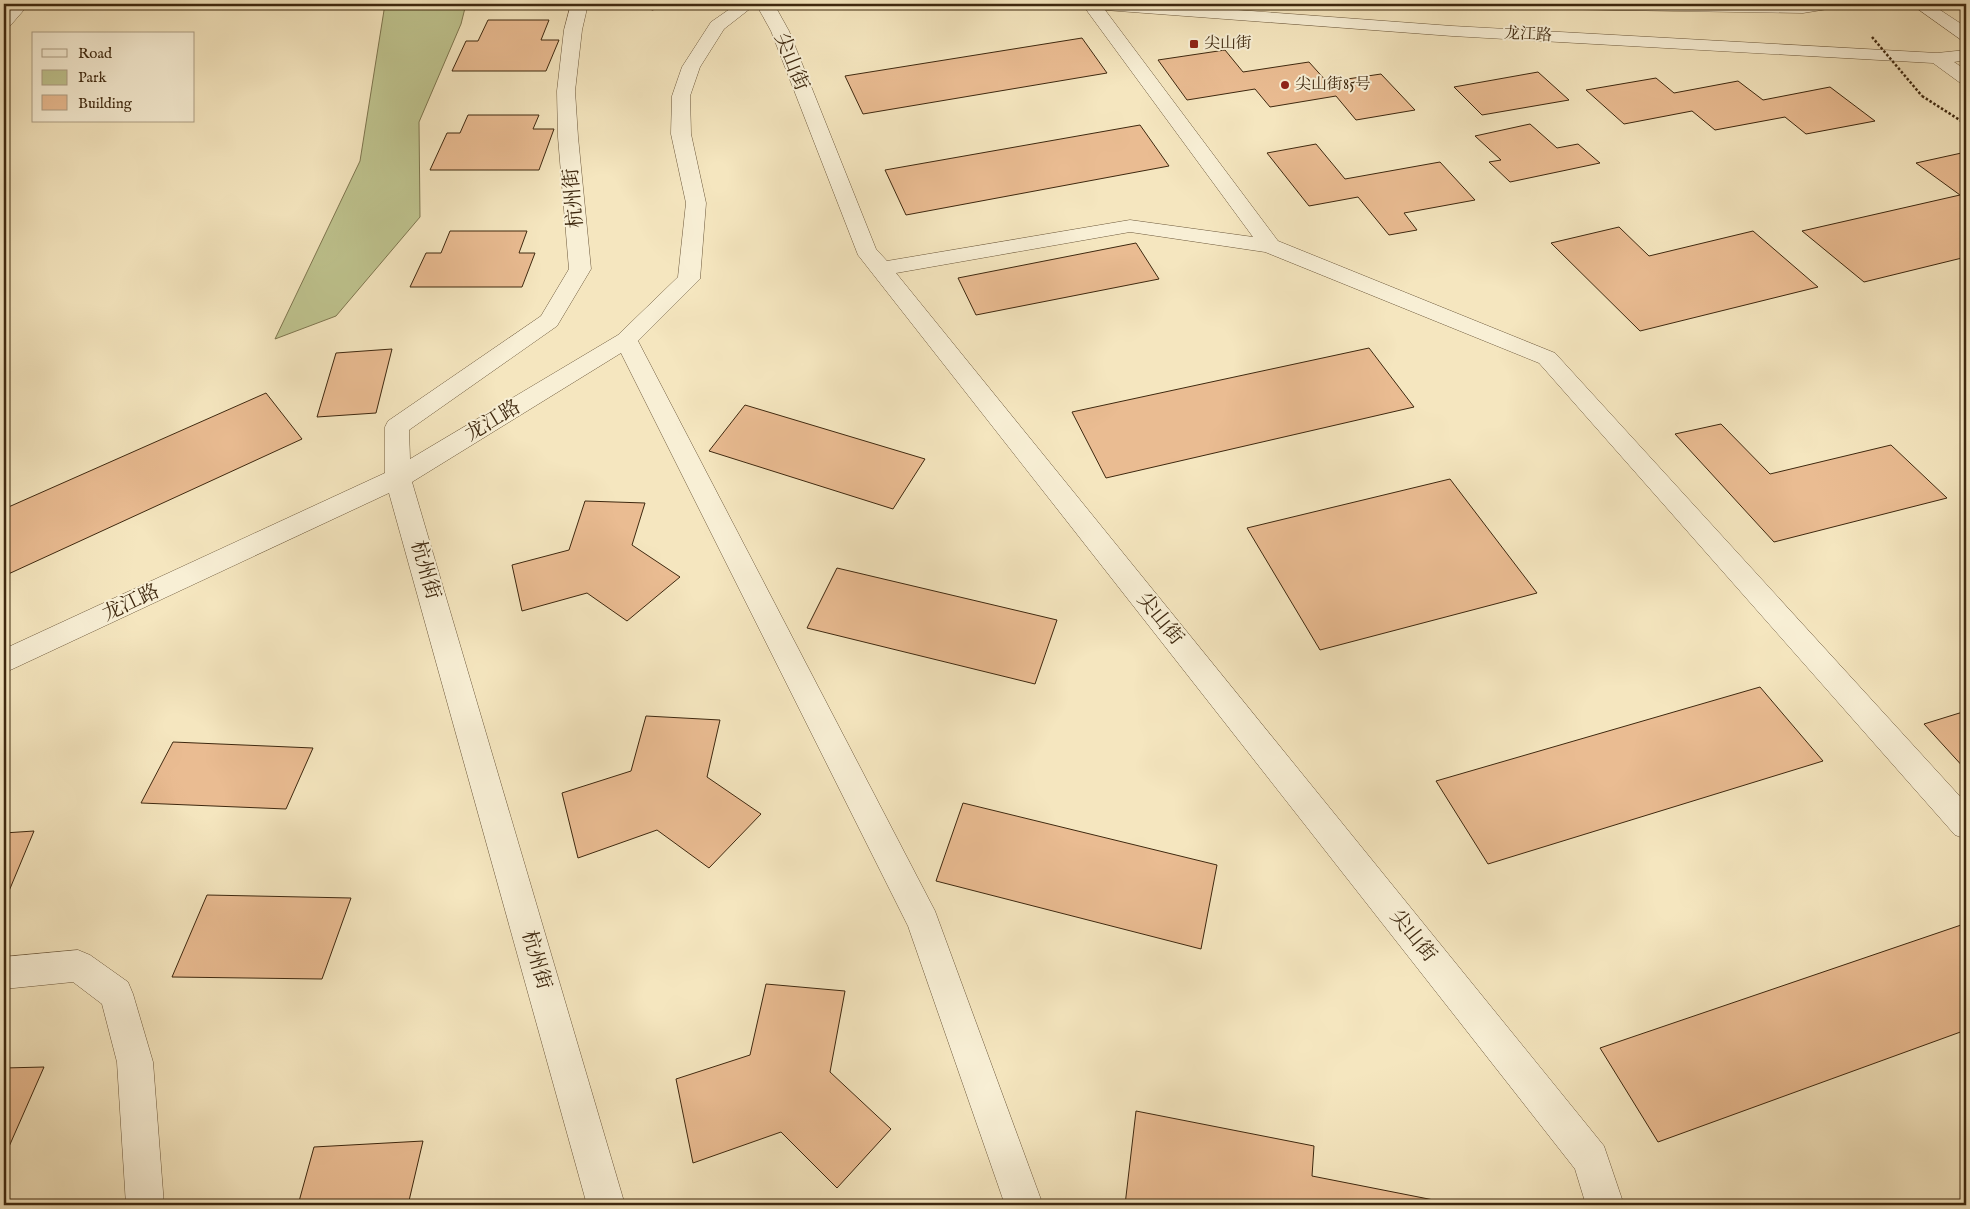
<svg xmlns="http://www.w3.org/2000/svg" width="1970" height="1209" viewBox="0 0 1970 1209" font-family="'IM FELL English','Noto Serif SC',serif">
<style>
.green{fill:#bfc48f;stroke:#7e764f}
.building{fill:#eabc92;stroke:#3e280f}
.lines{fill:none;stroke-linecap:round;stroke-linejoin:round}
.minor-casing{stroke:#6c583b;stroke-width:1}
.path{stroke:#3e280f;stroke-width:2.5;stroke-dasharray:2.5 2;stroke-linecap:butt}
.minor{fill:#f8efd5;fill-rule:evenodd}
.path-bridge{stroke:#3e280f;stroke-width:2.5;stroke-dasharray:2.5 2;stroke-linecap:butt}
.poi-dot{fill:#8f2418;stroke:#f8efd5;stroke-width:2}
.labels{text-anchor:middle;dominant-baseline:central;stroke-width:4;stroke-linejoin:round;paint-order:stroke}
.far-street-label{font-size:16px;fill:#3e280f;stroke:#f8efd5}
.far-poi-label{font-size:16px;fill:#3e280f;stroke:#f8efd5;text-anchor:start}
.street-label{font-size:20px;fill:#3e280f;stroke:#f8efd5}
</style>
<rect width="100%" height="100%" fill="#f5e6bf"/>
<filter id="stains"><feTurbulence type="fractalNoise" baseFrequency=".004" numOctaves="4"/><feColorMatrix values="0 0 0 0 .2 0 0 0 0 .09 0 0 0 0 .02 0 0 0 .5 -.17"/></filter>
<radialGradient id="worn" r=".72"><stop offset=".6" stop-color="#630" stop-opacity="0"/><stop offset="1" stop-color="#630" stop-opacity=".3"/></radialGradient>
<!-- green -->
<polygon class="green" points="385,4 466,4 461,24 419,122 420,217 336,316 275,339 360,161"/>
<!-- building -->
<g class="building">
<polygon points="629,4 661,4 653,10"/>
<polygon points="488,20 549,20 541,40 559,40 546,71 452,71 466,41 478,41"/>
<polygon points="1082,38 1107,73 863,114 845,76"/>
<polygon points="1225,50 1243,72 1309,62 1327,82 1381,74 1415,110 1356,120 1336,96 1270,107 1255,89 1187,100 1158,60"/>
<polygon points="1538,72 1569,100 1482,115 1454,87"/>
<polygon points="1656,78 1674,93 1738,81 1763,100 1830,87 1875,121 1806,134 1785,117 1715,130 1692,111 1624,124 1586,90"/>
<polygon points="468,115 539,115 533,129 554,129 539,170 430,170 447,133 460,133"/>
<polygon points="1530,124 1557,148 1578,144 1600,163 1510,182 1489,162 1501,160 1475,136"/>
<polygon points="1140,125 1169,166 906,215 885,170"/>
<polygon points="1316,144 1345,179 1440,162 1475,200 1404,213 1417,230 1389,235 1358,197 1309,206 1267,153"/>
<polygon points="1966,152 1966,257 1864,282 1802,231 1960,195 1916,163"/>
<polygon points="1619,227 1649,256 1753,231 1818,287 1640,331 1551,243"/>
<polygon points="450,231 527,231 519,253 535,253 522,287 410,287 426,253 441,253"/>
<polygon points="1136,243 1159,279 976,315 958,278"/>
<polygon points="1369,348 1414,407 1106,478 1072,412"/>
<polygon points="392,349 376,413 317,417 336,353"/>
<polygon points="266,393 302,439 4,576 4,509"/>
<polygon points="745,405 925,459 893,509 709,451"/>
<polygon points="1721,424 1770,474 1891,445 1947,498 1774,542 1675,434"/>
<polygon points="1450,479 1537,593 1320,650 1247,528"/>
<polygon points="585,501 645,503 632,545 680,577 627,621 587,593 522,611 512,565 569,550"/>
<polygon points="837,568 1057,620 1035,684 807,628"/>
<polygon points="1760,687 1823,761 1488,864 1436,781"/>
<polygon points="1966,711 1966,770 1924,724"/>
<polygon points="646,716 720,720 707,777 761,814 709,868 657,830 578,858 562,793 631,771"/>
<polygon points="173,742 313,748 286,809 141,803"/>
<polygon points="963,803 1217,865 1201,949 936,881"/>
<polygon points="34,831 4,903 4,833"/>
<polygon points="207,895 351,898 322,979 172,977"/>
<polygon points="1964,924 1966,927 1966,1030 1658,1142 1600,1048"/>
<polygon points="766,984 845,991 830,1072 891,1129 837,1188 781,1132 693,1163 676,1079 750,1055"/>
<polygon points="44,1067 4,1158 4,1068"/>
<polygon points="1136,1111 1314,1146 1312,1176 1459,1205 1125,1205"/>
<polygon points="423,1141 408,1205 298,1205 314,1147"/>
</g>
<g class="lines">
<!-- minor casing -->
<g class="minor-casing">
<g id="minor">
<polygon points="11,4 29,4 10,26 4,27 4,12"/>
<polygon points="571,4 588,4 582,30 575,91 578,137 591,269 557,326 409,430 410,459 618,335 678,277 686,203 671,134 672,96 682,67 711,22 737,4 774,4 789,31 876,249 887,261 1130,220 1253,237 1082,4 1156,4 1452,26 1937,53 1966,50 1966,60 1954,62 1966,70 1966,84 1959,82 1933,63 1452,36 1105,10 1278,241 1555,353 1966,803 1966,839 1955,835 1539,363 1265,252 1130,232 896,273 1604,1146 1624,1205 1586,1205 1575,1169 858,255 771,31 756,4 724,29 700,67 690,96 691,134 706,203 700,279 638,341 935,911 1043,1205 1005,1205 908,926 621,353 412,482 625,1205 587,1205 389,493 4,673 4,649 385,473 385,427 388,421 541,316 569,269 558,137 557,91 564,30"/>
<polygon points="1542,4 1837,4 1834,8 1803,13 1551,9 1545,8"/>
<polygon points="1911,4 1931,4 1966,27 1966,40 1960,39"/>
<polygon points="78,950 90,955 128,982 133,994 153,1062 164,1205 126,1205 117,1062 102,1004 73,982 4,989 4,957"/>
</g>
</g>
<!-- path -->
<polyline class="path" points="1922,96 1966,124"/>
<!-- minor -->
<use href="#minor" class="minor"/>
<!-- path-bridge -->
<polyline class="path-bridge" points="1872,37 1922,96"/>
</g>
<!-- markers -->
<g class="poi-dot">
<rect x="1189" y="39" width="10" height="10" rx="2.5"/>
<circle cx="1285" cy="85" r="5"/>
</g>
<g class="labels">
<!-- far-street labels -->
<g class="far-street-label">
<text transform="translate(1528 35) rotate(3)">龙江路</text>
</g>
<!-- far-poi labels -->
<g class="far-poi-label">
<text x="1204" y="44">尖山街</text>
<text x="1295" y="85">尖山街85号</text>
</g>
<!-- street labels -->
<g class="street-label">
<text transform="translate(791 62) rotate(68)">尖山街</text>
<text transform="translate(574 198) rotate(-95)">杭州街</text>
<text transform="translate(493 421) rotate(-31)">龙江路</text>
<text transform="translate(425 570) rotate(74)">杭州街</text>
<text transform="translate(131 603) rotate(-25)">龙江路</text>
<text transform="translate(1160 619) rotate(51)">尖山街</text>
<text transform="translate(1413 936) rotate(51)">尖山街</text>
<text transform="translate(536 960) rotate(74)">杭州街</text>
</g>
</g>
<!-- margin -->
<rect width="1970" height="1209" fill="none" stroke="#f5e6bf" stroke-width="20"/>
<rect x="5" y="5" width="1960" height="1199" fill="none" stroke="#3e280f" stroke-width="2.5"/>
<rect x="10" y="10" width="1950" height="1189" fill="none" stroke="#3e280f"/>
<!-- legend -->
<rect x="32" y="32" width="162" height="90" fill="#f8efd5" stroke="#ae9f86"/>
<rect x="42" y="49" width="25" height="8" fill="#f8efd5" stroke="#ae9f86"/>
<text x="78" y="58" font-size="15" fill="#3e280f">Road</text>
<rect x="42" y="70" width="25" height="15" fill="#bfc48f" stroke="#ae9f86"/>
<text x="78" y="82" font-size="15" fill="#3e280f">Park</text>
<rect x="42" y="95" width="25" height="15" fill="#eabc92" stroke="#ae9f86"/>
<text x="78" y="108" font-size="15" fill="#3e280f">Building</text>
<rect width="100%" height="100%" filter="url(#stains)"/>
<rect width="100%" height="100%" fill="url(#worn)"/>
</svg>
